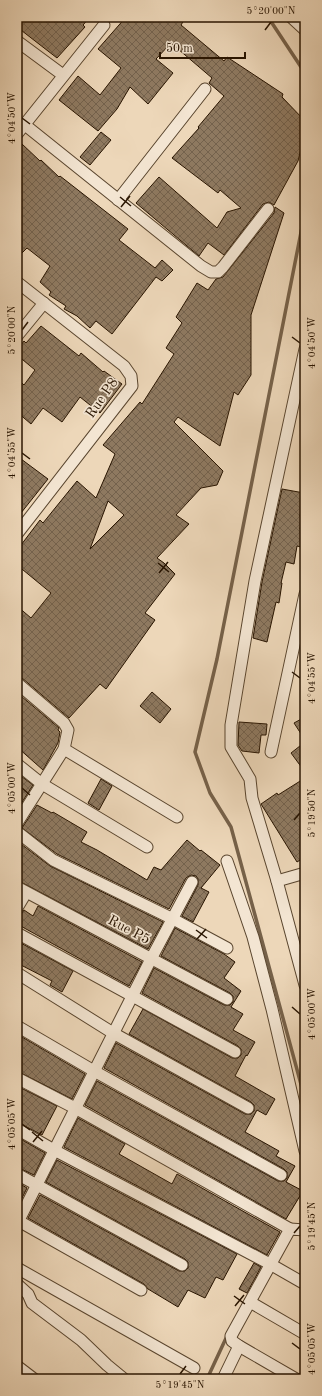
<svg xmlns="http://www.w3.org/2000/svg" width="322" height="1396" viewBox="0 0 322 1396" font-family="'Old Standard TT',serif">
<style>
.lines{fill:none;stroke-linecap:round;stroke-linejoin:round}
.stream{stroke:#766149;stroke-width:3.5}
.building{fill:url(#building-cross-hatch);stroke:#281400;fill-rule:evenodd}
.street-casing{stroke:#59452e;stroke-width:13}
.street{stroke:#f3e5d2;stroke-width:11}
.ticks{fill:none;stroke:#281400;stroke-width:1.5}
.labels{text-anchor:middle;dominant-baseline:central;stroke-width:3.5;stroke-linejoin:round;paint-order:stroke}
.street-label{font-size:14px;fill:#281400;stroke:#f3e5d2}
.neatline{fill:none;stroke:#281400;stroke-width:1.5}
.ticks-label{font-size:10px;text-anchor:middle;fill:#281400}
</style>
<defs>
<pattern id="building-cross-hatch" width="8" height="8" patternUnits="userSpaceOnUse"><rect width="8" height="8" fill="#8e7960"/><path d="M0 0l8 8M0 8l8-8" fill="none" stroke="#74624d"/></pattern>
</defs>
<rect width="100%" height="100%" fill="#edd7b9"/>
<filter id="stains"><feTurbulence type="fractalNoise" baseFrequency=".005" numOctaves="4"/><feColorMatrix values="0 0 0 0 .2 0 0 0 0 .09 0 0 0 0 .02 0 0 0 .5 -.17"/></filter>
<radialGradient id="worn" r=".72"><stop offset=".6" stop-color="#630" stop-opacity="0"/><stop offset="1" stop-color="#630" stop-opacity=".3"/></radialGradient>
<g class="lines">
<!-- stream -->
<g class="stream">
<polyline points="268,17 303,70 305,77"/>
<polyline points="305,212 217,659 195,752 210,793 231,827 305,1099"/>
<polyline points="207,1379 227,1336"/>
</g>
</g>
<!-- building -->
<g class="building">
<polygon points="17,17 90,17 83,25 85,27 57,58 17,27"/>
<polygon points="126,17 186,17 181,25 224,61 227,57 283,94 282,97 305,121 305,133 298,161 274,205 269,202 263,204 224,255 208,243 199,256 136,203 159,177 217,228 227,212 241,208 220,190 218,193 172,158 199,128 198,127 224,96 209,83 212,78 171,43 156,59 173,73 148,104 130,87 117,109 98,131 59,100 78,76 100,95 121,68 98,49"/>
<polygon points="101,132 111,140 90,165 80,157"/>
<polygon points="22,144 40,161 41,160 59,177 60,176 128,229 119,240 155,268 162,260 173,270 162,281 156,277 112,334 96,321 90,328 77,316 64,309 66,306 49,295 51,292 40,282 50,266 27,248 17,258 17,150"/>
<path d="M275,207L284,213L251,315V375L238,395L234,392L220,446L178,417L174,422L223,471L217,485L201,488L176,515L189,524L157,558L164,563L175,574L145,613L155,620L106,689L100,684L69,718L22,678L17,676V638L21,633L17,630V606L31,618L51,593L17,565V541L21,545L40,520L43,523L77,481L96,498L115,454L103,445L140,402L142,404L174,354L166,348L182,323L176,317L197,283L208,290L216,279L223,277L274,213ZM108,501L124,515L90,549Z"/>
<polygon points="41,326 79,356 81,353 103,372 104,371 122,384 100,413 80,397 62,422 43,408 31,424 17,412 17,378 24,385 35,370 17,355 17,350 24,341 26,343"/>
<polygon points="17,456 48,479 17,518"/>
<polygon points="282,489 304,493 300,516 302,519 300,529 305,530 301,547 297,546 294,564 286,562 281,583 282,583 279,603 276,602 267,642 253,638 262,582"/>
<polygon points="152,692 171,709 160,723 140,706"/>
<polygon points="21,696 59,728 58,730 60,732 58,743 43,770 17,747 17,700"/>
<polygon points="305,717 305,740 294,723"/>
<polygon points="239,722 267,724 266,735 261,735 259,753 242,751 238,745"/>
<polygon points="305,742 305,772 291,753"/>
<polygon points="17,773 33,785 17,810"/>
<polygon points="305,778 305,857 297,862 261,804 277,793 278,795"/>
<polygon points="101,779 112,786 99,810 88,803"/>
<polygon points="37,805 52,813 53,812 87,832 81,842 97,850 147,880 154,867 161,870 187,840 200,851 201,850 220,865 201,888 209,892 193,922 182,916 198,885 198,879 196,876 191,875 186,878 169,909 57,854 22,828"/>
<polygon points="17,841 50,866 163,922 148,949 17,880"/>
<polygon points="38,906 142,962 129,986 17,924 17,915 21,914 24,910 33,916"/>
<polygon points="175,928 224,954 235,962 224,978 241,991 231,1007 243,1014 233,1030 255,1042 247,1056 246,1055 235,1076 275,1099 266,1115 257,1110 245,1132 279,1151 276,1156 295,1166 286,1182 303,1191 286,1219 85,1105 97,1081 278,1181 284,1181 287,1178 287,1172 284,1169 104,1068 116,1043 245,1114 251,1114 254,1111 254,1105 251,1102 129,1034 143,1009 232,1058 238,1058 241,1055 241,1049 238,1046 142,993 154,968 224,1005 230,1005 233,1002 233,996 230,993 161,956"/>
<polygon points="17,941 73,971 62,992 50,985 52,981 17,963"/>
<polygon points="17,1036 21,1038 22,1037 85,1074 72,1099 17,1071"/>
<polygon points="17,1086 57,1106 42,1135 17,1122"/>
<polygon points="78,1118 125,1144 119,1154 172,1184 177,1174 280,1232 267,1255 64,1147"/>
<polygon points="17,1137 45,1153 34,1175 17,1167"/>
<polygon points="57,1160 237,1254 223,1280 216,1277 205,1298 188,1290 178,1307 148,1289 144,1284 28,1218 40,1195 179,1271 185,1271 188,1268 188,1262 185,1259 46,1182"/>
<polygon points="17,1182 27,1188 17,1208"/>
<polygon points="254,1263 261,1267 247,1293 239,1289"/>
</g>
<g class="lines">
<!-- street casing -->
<g class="street-casing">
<g id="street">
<polyline points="291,17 305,30"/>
<polyline points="17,41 63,75"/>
<polyline points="25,125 201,266 211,272 218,272 223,267 268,209"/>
<polyline points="17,134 104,25"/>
<polyline points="118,200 205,89"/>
<polyline points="17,282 124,366 131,376 132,386 17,534"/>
<polyline points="17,336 44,303"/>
<polyline points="305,349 255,581 231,725 231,747 250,779 252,798 277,881 305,985"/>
<polyline points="17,683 64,723 68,730 64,749 17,823"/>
<polyline points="64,749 177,817"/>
<polyline points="271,752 305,594"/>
<polyline points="17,764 42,784 147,847"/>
<polyline points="20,834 53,860 173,919 227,948"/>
<polyline points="227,861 253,937 272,1009 305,1151"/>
<polyline points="277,881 305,873"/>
<polyline points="17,887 227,999"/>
<polyline points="17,908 26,893"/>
<polyline points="17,933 235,1052"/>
<polyline points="17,973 113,1033 248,1108"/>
<polyline points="17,1026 94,1071 281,1175"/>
<polyline points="17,1078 75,1108 290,1229"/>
<polyline points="17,1129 54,1150 270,1264 305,1284"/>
<polyline points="17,1174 182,1265"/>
<polyline points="17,1220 141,1290"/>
<polyline points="17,1224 151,959 192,882"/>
<polyline points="17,1268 194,1368"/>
<polyline points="17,1284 28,1294 32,1303 81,1340 107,1365 124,1379"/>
<polyline points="250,1302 305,1334"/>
<polyline points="17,1366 34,1379"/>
<polyline points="223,1379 239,1346"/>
<polyline points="296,1379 239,1346 232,1341 231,1336 290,1229 305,1230"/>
</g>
</g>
<!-- street -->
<use href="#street" class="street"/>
</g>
<!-- ticks -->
<path class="ticks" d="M265,30L271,22M22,118L30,124M120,197L131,206M121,207L130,196M22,330L28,322M292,337L300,343M22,453L30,459M158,563L169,572M159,573L168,562M292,672L300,678M22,788L30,795M294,820L300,813M196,930L207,938M197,939L206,929M292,1007L300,1014M22,1124L30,1130M32,1132L43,1141M33,1142L42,1131M294,1233L300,1226M234,1296L245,1304M235,1306L244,1295M292,1343L300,1349M180,1374L186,1366"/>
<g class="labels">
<!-- street labels -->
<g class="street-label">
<text transform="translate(102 398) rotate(-55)">Rue P8</text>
<text transform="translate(129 930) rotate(28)">Rue P5</text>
</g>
</g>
<!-- margin -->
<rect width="322" height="1396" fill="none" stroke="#edd7b9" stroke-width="44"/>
<!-- scale -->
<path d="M160 52v6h85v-6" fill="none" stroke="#281400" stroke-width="2"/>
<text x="166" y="52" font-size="12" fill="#281400" stroke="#f3e5d2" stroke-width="3" paint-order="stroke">50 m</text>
<rect x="22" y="22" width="278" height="1352" class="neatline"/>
<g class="ticks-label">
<text x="271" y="14">5°20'00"N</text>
<text transform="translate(11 118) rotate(-90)" y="4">4°04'50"W</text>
<text transform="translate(11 330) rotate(-90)" y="4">5°20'00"N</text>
<text transform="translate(311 343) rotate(-90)" y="4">4°04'50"W</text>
<text transform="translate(11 453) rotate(-90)" y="4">4°04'55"W</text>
<text transform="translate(311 678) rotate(-90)" y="4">4°04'55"W</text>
<text transform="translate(11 788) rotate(-90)" y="4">4°05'00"W</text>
<text transform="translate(311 813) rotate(-90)" y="4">5°19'50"N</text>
<text transform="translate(311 1014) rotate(-90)" y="4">4°05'00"W</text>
<text transform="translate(11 1124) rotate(-90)" y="4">4°05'05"W</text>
<text transform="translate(311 1226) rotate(-90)" y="4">5°19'45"N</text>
<text transform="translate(311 1349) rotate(-90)" y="4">4°05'05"W</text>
<text x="180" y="1388">5°19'45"N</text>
</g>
<rect width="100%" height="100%" filter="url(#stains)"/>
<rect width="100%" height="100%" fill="url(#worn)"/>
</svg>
